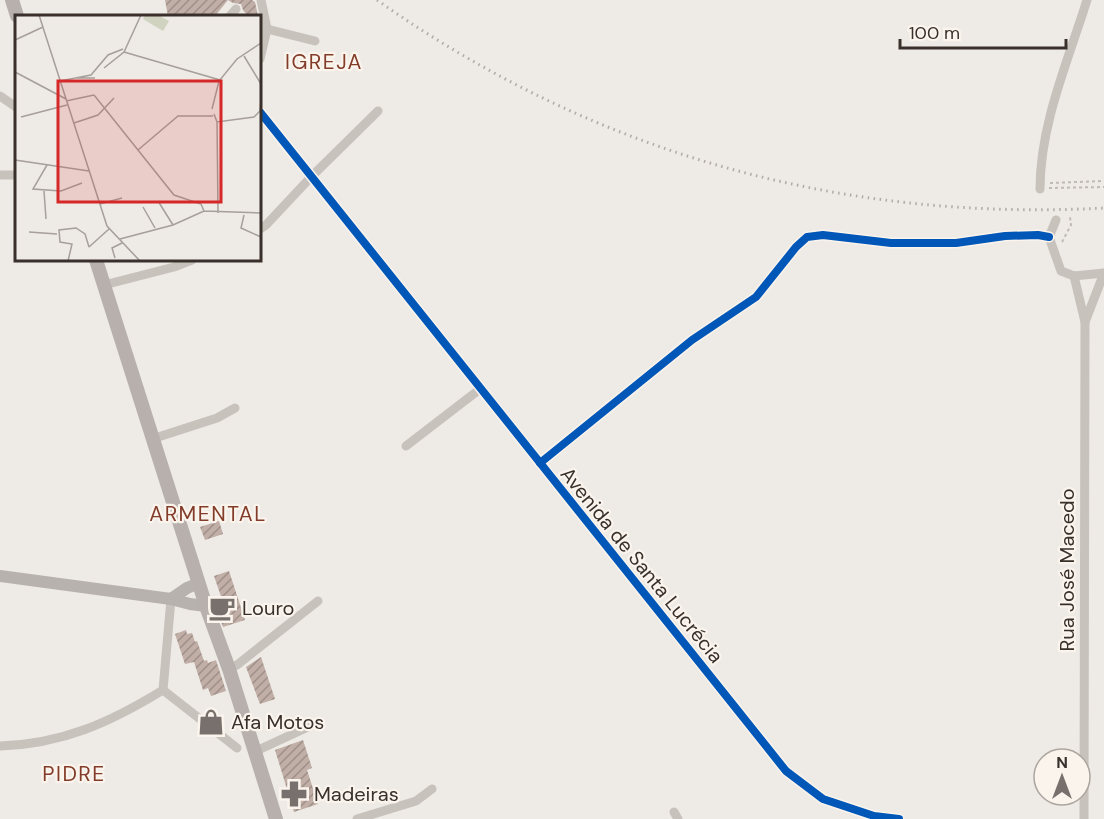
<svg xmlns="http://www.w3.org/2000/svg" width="1104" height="819" viewBox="0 0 1104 819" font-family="'DM Sans',sans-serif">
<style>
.building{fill:url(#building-hatch)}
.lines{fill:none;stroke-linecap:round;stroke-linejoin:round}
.path{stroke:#c0bab6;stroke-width:2;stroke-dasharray:3 3;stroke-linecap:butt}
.street{stroke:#c8c2bd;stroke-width:9}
.secondary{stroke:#b8b2ae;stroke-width:12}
.primary{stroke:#b7b0ac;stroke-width:14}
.rail{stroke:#b0aba7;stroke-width:3;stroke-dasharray:1.5 4.5;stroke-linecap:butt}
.cycleway-casing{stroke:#faf4ed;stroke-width:11}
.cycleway{stroke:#0057b8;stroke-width:8}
.labels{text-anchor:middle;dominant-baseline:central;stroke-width:4.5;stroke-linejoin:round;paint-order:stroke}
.street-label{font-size:20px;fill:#392f2b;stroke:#faf4ed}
.poi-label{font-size:20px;fill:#392f2b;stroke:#faf4ed;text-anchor:start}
.neighbourhood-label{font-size:21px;letter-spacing:1.5px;fill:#833c29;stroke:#faf4ed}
.inset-road{fill:none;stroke:#a69f9b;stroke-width:1.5}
.view{fill:#d62828;fill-opacity:0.15;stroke:#d62828;stroke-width:3}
.inset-edge{fill:none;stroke:#392f2b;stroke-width:3}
</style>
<defs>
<pattern id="building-hatch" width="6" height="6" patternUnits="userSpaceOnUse" patternTransform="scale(1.5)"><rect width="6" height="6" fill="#c1afa7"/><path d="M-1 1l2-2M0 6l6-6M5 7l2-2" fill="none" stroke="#9e8f88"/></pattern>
</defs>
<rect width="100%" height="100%" fill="#eeeae5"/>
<!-- building -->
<g class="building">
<polygon points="165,0 228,0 215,16 168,16"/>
<polygon points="228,0 252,0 255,2 258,16 248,16 243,10 241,4 233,3"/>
<polygon points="219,521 223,534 205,540 200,527"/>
<polygon points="229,571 245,620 223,627 217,611 225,608 214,576"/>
<polygon points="186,630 187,634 192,633 195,642 197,641 204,661 207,660 208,663 216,660 226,691 211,696 208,688 203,690 194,662 185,664 175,634"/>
<polygon points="261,657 275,699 260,704 246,667"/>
<polygon points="303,740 312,768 307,770 318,804 294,812 275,750"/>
</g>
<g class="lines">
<!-- path -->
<g class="path">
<polyline points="1050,183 1104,181"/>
<polyline points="1049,188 1104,187"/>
<polyline points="1062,242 1071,225 1070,217"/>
</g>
<!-- street -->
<g class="street">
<polyline points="230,16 236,9"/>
<polyline points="267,29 315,41"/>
<polyline points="260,59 267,29 261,0"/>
<polyline points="0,96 16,107"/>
<polyline points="260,112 786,771 823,799 874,816 899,819"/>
<polyline points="0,175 16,175"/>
<path d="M1040,189C1040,124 1068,61 1087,0"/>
<polyline points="1056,220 1049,237 1061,271 1074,276 1104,273"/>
<polyline points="260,229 266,225 311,177 378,111"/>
<polyline points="1074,276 1085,322 1084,819"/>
<polyline points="104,285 174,267 192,260"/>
<polyline points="1085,322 1104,273"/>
<polyline points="152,439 217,418 235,408"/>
<polyline points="406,446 480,389"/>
<polyline points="540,463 692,340 756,297 796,247 807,237 823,235 891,243 956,243 1005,236 1038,235 1049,237"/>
<polyline points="229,669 237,665 318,601"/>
<polyline points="163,690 237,748"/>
<polyline points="163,690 171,599"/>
<path d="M0,746C63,744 111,722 163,690"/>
<polyline points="254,752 308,727"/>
<polyline points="674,812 678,819"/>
<polyline points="357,819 416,801 432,789"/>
</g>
<!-- secondary -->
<g class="secondary">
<polyline points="0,576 171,599 190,604 206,606"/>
<polyline points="171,599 187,588 199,583"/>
</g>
<!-- primary -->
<g class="primary">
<polyline points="12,0 17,16"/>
<polyline points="96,260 206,606 229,669 276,819"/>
</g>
<!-- rail -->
<path class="rail" d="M377,0C594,153 839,222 1104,208"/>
<!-- cycleway casing -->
<g class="cycleway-casing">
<g id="cycleway">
<polyline points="260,112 786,771 823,799 874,816 899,819"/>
<polyline points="540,463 692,340 756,297 796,247 807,237 823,235 891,243 956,243 1005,236 1038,235 1049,237"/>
</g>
</g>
<!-- cycleway -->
<use href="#cycleway" class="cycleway"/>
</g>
<!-- icons -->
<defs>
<g id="cafe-bare" transform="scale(2.07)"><path d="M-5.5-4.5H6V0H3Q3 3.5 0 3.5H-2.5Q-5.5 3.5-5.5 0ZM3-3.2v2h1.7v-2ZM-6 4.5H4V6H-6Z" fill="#78706c" stroke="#faf4ed" stroke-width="2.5" paint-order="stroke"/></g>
<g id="shop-bare" transform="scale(2.07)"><path d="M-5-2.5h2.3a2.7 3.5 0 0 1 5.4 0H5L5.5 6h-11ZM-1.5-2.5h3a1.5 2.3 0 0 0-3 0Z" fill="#78706c" stroke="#faf4ed" stroke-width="2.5" paint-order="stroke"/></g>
<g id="pharmacy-bare" transform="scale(2.07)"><path d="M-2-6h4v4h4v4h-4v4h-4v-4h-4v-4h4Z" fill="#78706c" stroke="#faf4ed" stroke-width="2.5" paint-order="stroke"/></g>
</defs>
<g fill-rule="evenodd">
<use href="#cafe-bare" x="222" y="608"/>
<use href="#shop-bare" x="211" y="722"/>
<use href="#pharmacy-bare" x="294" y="794"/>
</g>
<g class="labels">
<!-- street labels -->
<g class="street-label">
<text transform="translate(642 565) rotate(51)">Avenida de Santa Lucrécia</text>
<text transform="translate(1067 570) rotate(-90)">Rua José Macedo</text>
</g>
<!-- poi labels -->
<g class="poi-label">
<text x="242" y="608">Louro</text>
<text x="231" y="722">Afa Motos</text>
<text x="314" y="794">Madeiras</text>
</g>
<!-- neighbourhood labels -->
<g class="neighbourhood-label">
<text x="324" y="62">IGREJA</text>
<text x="208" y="514">ARMENTAL</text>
<text x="74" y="774">PIDRE</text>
</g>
</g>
<!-- overview -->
<g transform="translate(15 15)">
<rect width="246" height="246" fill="#eeeae5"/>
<path d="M130,0H143L154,6L148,16L128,4Z" fill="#d0d3c0"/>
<path class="inset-road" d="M24,0L92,211L125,246M0,25L28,12M109,37L205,65M229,41L246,69M89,53L109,37L126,0M0,57L51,84M60,63H80M45,66L76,60L93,40L108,34M79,80L159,180L186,189L189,196M51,86L79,80M197,94L204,66L222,44L246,28M199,99L202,107L239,102L245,96L246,85M6,102L52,90M202,107L203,198M59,108L83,100L99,83M123,135L163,101H198M0,145L74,156M32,150L18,174L46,176L67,168M29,176L31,204M143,186L158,210M85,189L107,183M128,192L140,213M229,200L226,213L246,222M14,217L42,219M105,224L158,210L189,196L246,198M74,232L94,214M100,243L97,233L107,228M53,246L57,229L45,227L44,215L61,213L70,219L74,232"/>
<path class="view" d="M43,66H206V187H43Z"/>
<rect width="246" height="246" class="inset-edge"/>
</g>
<!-- north arrow -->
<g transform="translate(1062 777)"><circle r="28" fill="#faf4ed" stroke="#ada59f" stroke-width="1.5"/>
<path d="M0-4.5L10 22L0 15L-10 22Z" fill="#78706c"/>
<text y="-9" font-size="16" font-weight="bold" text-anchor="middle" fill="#392f2b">N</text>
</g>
<!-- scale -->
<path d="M900 39v9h166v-9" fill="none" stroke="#392f2b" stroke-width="3"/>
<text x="909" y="39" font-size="18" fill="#392f2b" stroke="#faf4ed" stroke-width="4.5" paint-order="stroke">100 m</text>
</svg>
